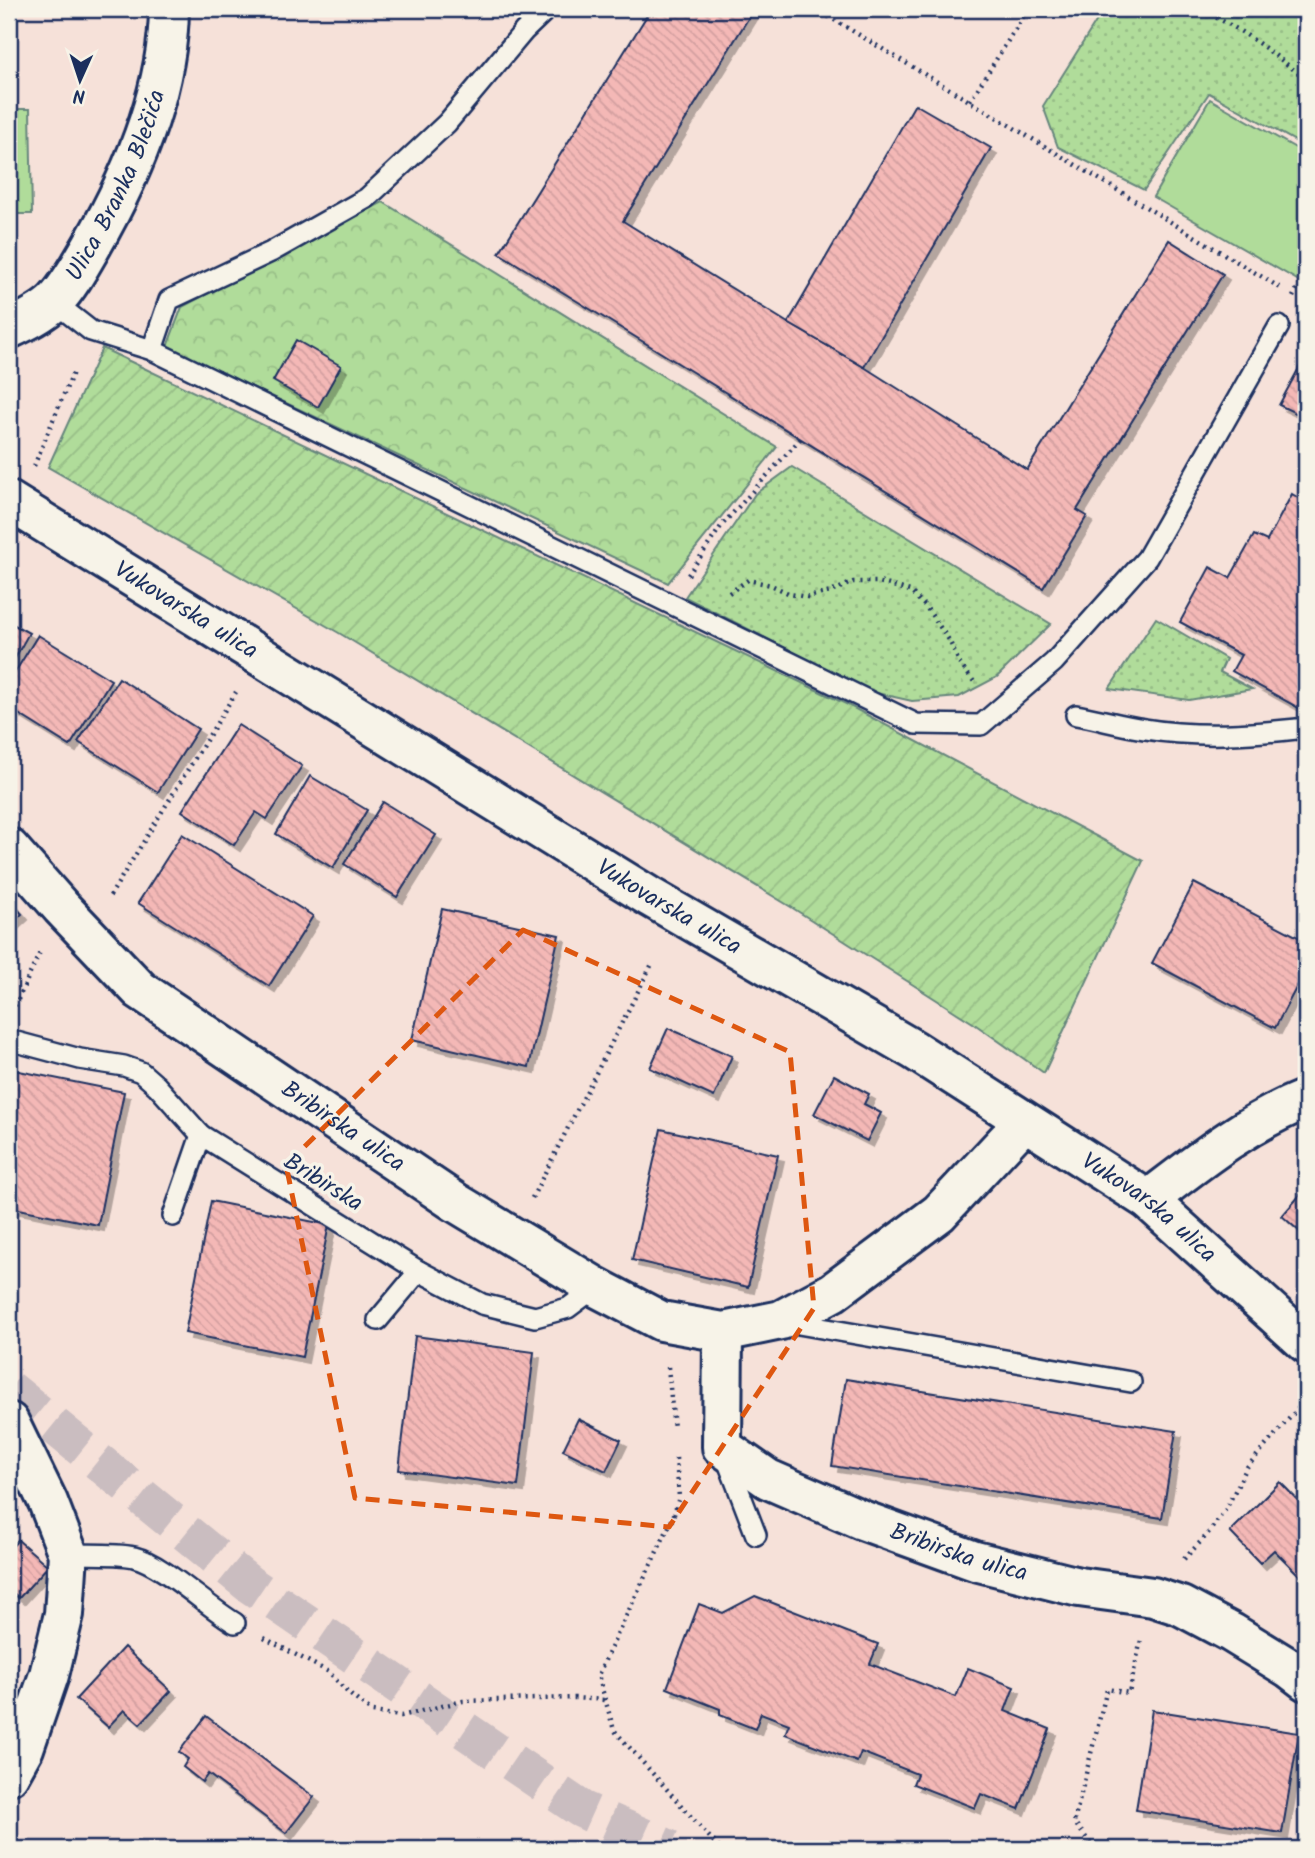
<svg xmlns="http://www.w3.org/2000/svg" width="1315" height="1858" viewBox="0 0 1315 1858" font-family="Kalam,sans-serif">
<style>
.grass{fill:#b0dc9a;stroke:#66867c;stroke-width:2}
.forest{fill:url(#forest-crowns);stroke:#66867c;stroke-width:2}
.park{fill:url(#park-dots);stroke:#66867c;stroke-width:2}
.garden{fill:url(#garden-furrows);stroke:#66867c;stroke-width:2}
.building{fill:url(#building-back-hatch);stroke:#1b2f5e;stroke-width:2;filter:url(#shadow)}
.lines{fill:none;stroke-linecap:round;stroke-linejoin:round}
.primary-tunnel{stroke:#cabdc0;stroke-width:38;stroke-dasharray:38 19;stroke-linecap:butt}
.lane-casing{stroke:#1b2f5e;stroke-width:24}
.street-casing{stroke:#1b2f5e;stroke-width:44}
.secondary-casing{stroke:#1b2f5e;stroke-width:44}
.path{stroke:#1b2f5e;stroke-width:4.5;stroke-dasharray:2 5;stroke-linecap:butt}
.lane{stroke:#f7f3e8;stroke-width:19}
.street{stroke:#f7f3e8;stroke-width:38}
.secondary{stroke:#f7f3e8;stroke-width:38}
.marked{fill:none;stroke:#de5710;stroke-width:5;stroke-dasharray:14 9;stroke-linejoin:round}
.labels{text-anchor:middle;dominant-baseline:central;stroke-width:7;stroke-linejoin:round;paint-order:stroke}
.street-label{font-size:24px;fill:#1b2f5e;stroke:#f7f3e8}
</style>
<defs>
<pattern id="forest-crowns" width="20" height="18" patternUnits="userSpaceOnUse" patternTransform="scale(1.75)"><rect width="20" height="18" fill="#b0dc9a"/><path d="M2 6a3 3 0 1 1 6 0M12 15a3 3 0 1 1 6 0" fill="none" stroke="#97bd87"/></pattern>
<pattern id="park-dots" width="8" height="8" patternUnits="userSpaceOnUse" patternTransform="scale(1.75)"><rect width="8" height="8" fill="#b0dc9a"/><path d="M2 2h.1M6 6h.1" fill="none" stroke="#97bd87" stroke-width="1.8" stroke-linecap="round"/></pattern>
<pattern id="garden-furrows" width="10" height="10" patternUnits="userSpaceOnUse" patternTransform="scale(1.75)"><rect width="10" height="10" fill="#b0dc9a"/><path d="M-1 1l2-2M0 10L10 0M9 11l2-2" fill="none" stroke="#97bd87"/></pattern>
<pattern id="building-back-hatch" width="6" height="6" patternUnits="userSpaceOnUse" patternTransform="scale(1.75)"><rect width="6" height="6" fill="#f4b8b6"/><path d="M-1 5l2 2M0 0l6 6M5-1l2 2" fill="none" stroke="#d19e9f"/></pattern>
<filter id="shadow"><feDropShadow dx="6" dy="6" stdDeviation="0" flood-color="#0004"/></filter>
</defs>
<rect width="100%" height="100%" fill="#f6e1d9"/>
<filter id="ink" filterUnits="userSpaceOnUse"><feTurbulence type="fractalNoise" baseFrequency=".0143" numOctaves="2"/><feDisplacementMap in="SourceGraphic" scale="14" xChannelSelector="R" yChannelSelector="G"/><feConvolveMatrix kernelMatrix="1 2 1 2 8 2 1 2 1" color-interpolation-filters="sRGB"/></filter>
<g filter="url(#ink)">
<!-- grass -->
<g class="grass">
<polygon points="1210,99 1306,154 1306,285 1153,197"/>
<polygon points="9,109 30,109 32,214 9,214"/>
</g>
<!-- forest -->
<polygon class="forest" points="383,202 777,447 668,583 167,347 182,307"/>
<!-- park -->
<g class="park">
<polygon points="1104,9 1306,9 1306,147 1209,93 1144,190 1058,147 1043,106"/>
<polygon points="792,467 1051,624 997,677 959,697 912,701 872,692 685,597 755,494"/>
<polygon points="1156,618 1226,659 1220,672 1252,689 1189,700 1109,689"/>
</g>
<!-- garden -->
<polygon class="garden" points="102,348 846,704 1143,861 1044,1073 973,1023 791,907 339,633 48,467"/>
<!-- building -->
<g class="building">
<polygon points="651,9 754,9 623,221 788,323 864,367 1027,470 1169,240 1223,274 1077,510 1087,516 1043,588 499,253"/>
<polygon points="915,104 991,148 864,367 788,323"/>
<polygon points="296,340 341,366 318,407 273,381"/>
<polygon points="1306,355 1306,418 1279,405"/>
<polygon points="1292,494 1306,502 1306,712 1232,671 1241,655 1180,622 1210,567 1230,578 1254,535 1267,541"/>
<polygon points="9,622 29,633 9,669"/>
<polygon points="38,635 111,680 70,746 9,708 9,682"/>
<polygon points="119,678 198,729 158,792 78,742"/>
<polygon points="238,725 302,766 267,819 256,812 234,845 182,811"/>
<polygon points="310,776 367,810 333,868 276,834"/>
<polygon points="383,802 436,835 397,897 344,864"/>
<polygon points="182,834 313,916 269,986 138,903"/>
<polygon points="1194,883 1306,941 1306,969 1275,1028 1152,963"/>
<polygon points="9,899 22,914 9,926"/>
<polygon points="442,909 559,935 529,1067 412,1040"/>
<polygon points="668,1028 732,1056 714,1097 650,1068"/>
<polygon points="9,1069 124,1092 98,1225 9,1207"/>
<polygon points="834,1075 869,1094 864,1104 881,1113 867,1141 814,1114"/>
<polygon points="661,1129 778,1155 748,1287 632,1260"/>
<polygon points="1306,1188 1306,1237 1282,1216"/>
<polygon points="211,1201 329,1225 302,1357 185,1333"/>
<polygon points="415,1336 534,1352 518,1486 399,1470"/>
<polygon points="846,1379 1176,1431 1162,1518 832,1466"/>
<polygon points="578,1419 621,1440 606,1471 563,1450"/>
<polygon points="1280,1482 1306,1509 1306,1582 1274,1550 1260,1563 1230,1532"/>
<polygon points="18,1540 48,1566 19,1598 9,1589 9,1550"/>
<polygon points="755,1596 878,1644 870,1664 956,1697 968,1668 1014,1687 1005,1711 1050,1729 1019,1809 981,1794 975,1808 913,1784 917,1774 861,1752 857,1762 785,1734 789,1724 761,1713 755,1729 720,1715 720,1709 667,1688 699,1604 723,1613"/>
<polygon points="124,1647 171,1691 140,1724 124,1710 108,1727 76,1699"/>
<polygon points="1152,1710 1299,1733 1282,1833 1136,1810"/>
<polygon points="206,1716 314,1797 286,1833 208,1774 202,1782 183,1767 188,1759 179,1752"/>
</g>
<g class="lines">
<!-- primary-tunnel -->
<polyline class="primary-tunnel" points="9,1389 249,1584 581,1809 670,1849"/>
<!-- lane casing -->
<g class="lane-casing">
<g id="lane">
<polyline points="54,302 91,331 152,350 916,724 981,725 1054,662 1147,558 1279,326"/>
<polyline points="152,350 169,300 271,252 367,198 447,123 524,31 547,9"/>
<path d="M1076,715C1099,719 1122,726 1145,729C1198,738 1253,734 1306,728"/>
<polyline points="9,1040 80,1059 124,1066 141,1072 157,1086 201,1135 419,1271 482,1304 535,1317 568,1308 596,1287"/>
<polyline points="173,1216 201,1135"/>
<polyline points="378,1320 419,1271"/>
<polyline points="787,1322 1131,1382"/>
<polyline points="726,1457 756,1535"/>
<path d="M68,1554C89,1555 114,1553 134,1557C163,1564 206,1606 235,1623"/>
</g>
</g>
<!-- street casing -->
<g class="street-casing">
<g id="street">
<path id="s1" d="M9,329C24,322 43,313 55,301C69,286 80,266 91,247C132,176 168,92 169,9"/>
<path id="s2" d="M9,848L61,907L140,990L455,1202L596,1287L661,1321L723,1332L781,1320L833,1292L939,1213L1024,1122"/>
<path d="M1148,1200C1199,1161 1246,1123 1306,1099"/>
<path id="s3" d="M723,1332L722,1447L768,1479L862,1520L975,1561L1079,1587L1153,1597L1181,1606L1232,1633L1289,1668L1306,1681"/>
<polyline points="9,1422 48,1502 68,1554 64,1614 49,1675 24,1748 9,1775"/>
</g>
</g>
<!-- secondary casing -->
<g class="secondary-casing">
<g id="secondary">
<path id="s4" d="M9,501L650,897L914,1050L1148,1200L1306,1343"/>
</g>
</g>
<!-- path -->
<g class="path">
<polyline points="816,9 1284,290"/>
<path d="M1197,9C1238,25 1272,53 1306,79"/>
<polyline points="970,101 1028,9"/>
<polyline points="1293,297 1306,269"/>
<polyline points="34,466 74,370"/>
<polyline points="688,575 722,525 801,438"/>
<polyline points="729,593 748,580 771,585 790,594 807,597 831,592 853,582 879,582 910,591 926,607 949,640 960,664 975,683"/>
<polyline points="110,896 236,692"/>
<polyline points="15,1006 41,950"/>
<polyline points="532,1198 652,964"/>
<polyline points="668,1367 674,1428"/>
<polyline points="676,1458 679,1497 673,1518 598,1675 614,1730 720,1849"/>
<polyline points="1184,1559 1206,1536 1226,1509 1247,1467 1301,1405"/>
<polyline points="264,1638 329,1672 348,1693 372,1712 401,1716 463,1701 574,1698 605,1700"/>
<polyline points="1095,1849 1074,1822 1107,1689 1129,1693 1141,1640"/>
</g>
<!-- lane -->
<use href="#lane" class="lane"/>
<!-- street -->
<use href="#street" class="street"/>
<!-- secondary -->
<use href="#secondary" class="secondary"/>
</g>
</g>
<!-- marked area -->
<path class="marked" d="M523,930L790,1052L814,1308L669,1527L355,1498L286,1165Z"/>
<g class="labels">
<!-- street labels -->
<g class="street-label">
<text stroke="none"><textPath href="#s1" startOffset="186">Ulica Branka Blečića</textPath></text>
<text stroke="none"><textPath href="#s4" startOffset="208">Vukovarska ulica</textPath></text>
<text stroke="none"><textPath href="#s4" startOffset="775">Vukovarska ulica</textPath></text>
<text stroke="none"><textPath href="#s2" startOffset="438">Bribirska ulica</textPath></text>
<text transform="translate(323 1183) rotate(32)">Bribirska</text>
<text stroke="none"><textPath href="#s4" startOffset="1342">Vukovarska ulica</textPath></text>
<text stroke="none"><textPath href="#s3" startOffset="376">Bribirska ulica</textPath></text>
</g>
</g>
<!-- margin -->
<rect width="1315" height="1858" fill="none" stroke="#f7f3e8" stroke-width="35"/>
<rect x="18" y="18" width="1280" height="1823" fill="none" stroke="#1b2f5e" stroke-width="2.5" filter="url(#ink)"/>
<!-- north arrow -->
<g transform="translate(80 80) rotate(183)" stroke="#f7f3e8" stroke-width="5" paint-order="stroke">
<path d="M0-5L12 26L0 18L-12 26Z" fill="#1b2f5e"/>
<text y="-10" font-size="19" font-weight="bold" text-anchor="middle" fill="#1b2f5e">N</text>
</g>
</svg>
